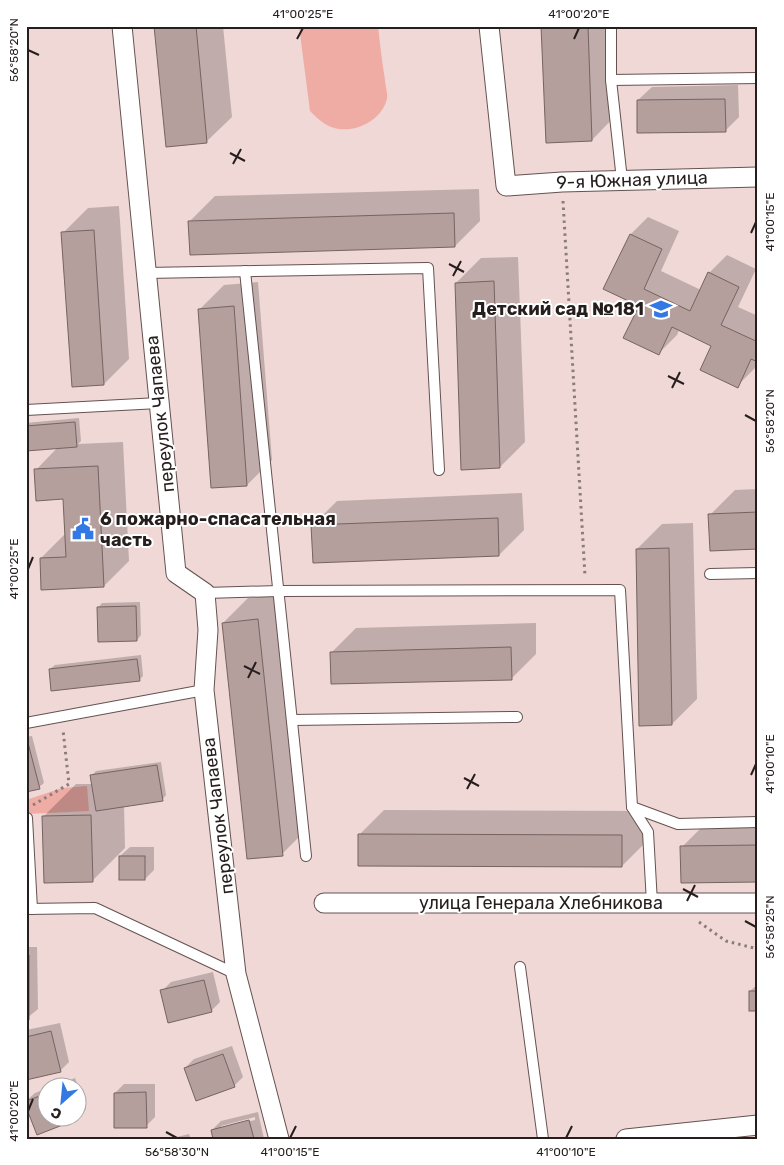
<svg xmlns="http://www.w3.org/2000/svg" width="784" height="1165" viewBox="0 0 784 1165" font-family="Rubik,sans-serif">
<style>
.green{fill:#eeaca5}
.shadow{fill:#0003;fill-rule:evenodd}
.building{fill:#b49f9d;stroke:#776361}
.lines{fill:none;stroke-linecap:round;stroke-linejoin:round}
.service-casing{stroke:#655250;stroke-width:12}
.minor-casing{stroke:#655250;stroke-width:21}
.path{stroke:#8b7c7a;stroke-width:3;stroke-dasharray:2.5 4;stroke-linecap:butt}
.service{stroke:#fff;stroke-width:10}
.minor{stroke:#fff;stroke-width:19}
.ticks{fill:none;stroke:#261e1d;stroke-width:2}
.labels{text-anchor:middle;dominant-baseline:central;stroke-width:4;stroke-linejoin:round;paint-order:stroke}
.street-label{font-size:18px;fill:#261e1d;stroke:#fff}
.poi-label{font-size:18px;font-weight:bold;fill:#261e1d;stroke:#fff;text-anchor:end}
.neatline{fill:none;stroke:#261e1d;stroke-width:2}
.ticks-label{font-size:12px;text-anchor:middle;fill:#261e1d}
</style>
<rect width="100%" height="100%" fill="#efd8d6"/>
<!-- green -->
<g class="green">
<path d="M299,26H378C380,44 382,62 385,80C385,85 388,93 387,99C381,122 352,135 331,127C322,123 316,117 310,111Z"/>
<polygon points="87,786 89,811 26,814 26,800 62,788"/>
</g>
<!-- shadow -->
<g class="shadow">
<polygon points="156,26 223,26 232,117 206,142"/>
<polygon points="542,26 613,26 617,114 592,140"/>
<polygon points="738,85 739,117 725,131 638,100 652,87"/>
<polygon points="479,189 480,221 455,246 190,221 215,196"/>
<polygon points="119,206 129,359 104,384 63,233 88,208"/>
<polygon points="648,217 679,231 661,271 701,290 709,273 727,255 756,269 738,307 758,316 758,363 755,368 737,386 713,346 679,330 677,335 659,353 640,306 631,234"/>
<polygon points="518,257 525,442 500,467 456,283 481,258"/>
<polygon points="258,282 272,460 247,485 199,310 224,285"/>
<polygon points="79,418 81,441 78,444 123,442 129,561 104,586 41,558 66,533 64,498 36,470 58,447 26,450 26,423"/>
<polygon points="758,489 758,547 710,515 735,490"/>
<polygon points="522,493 524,530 499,555 312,526 337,501"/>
<polygon points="693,523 697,699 672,724 637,549 662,524"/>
<polygon points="282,595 307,829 282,854 223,623 248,598"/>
<polygon points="140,602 141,635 137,640 98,608 102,603"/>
<polygon points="536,623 536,654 511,679 331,653 356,628"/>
<polygon points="141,655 143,676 139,680 50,669 55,665"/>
<polygon points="32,736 44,783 39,787 26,791 26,737"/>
<polygon points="161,762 166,795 162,800 124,805 125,848 93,880 43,817 76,784 93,784 91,776 96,771"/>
<polygon points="384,810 647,811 647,841 622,866 359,835"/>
<polygon points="758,821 758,881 682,847 707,822"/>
<polygon points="130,847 154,847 154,870 145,879 120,856"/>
<polygon points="26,947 37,947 38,1009 26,1019"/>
<polygon points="213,972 220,1002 211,1011 162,991 171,982"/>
<polygon points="758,984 758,1010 750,991"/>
<polygon points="60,1023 69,1062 60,1071 26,1079 26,1030"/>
<polygon points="232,1046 243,1077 234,1086 185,1068 194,1059"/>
<polygon points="75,1078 86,1109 77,1118 37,1133 26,1101 35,1093 48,1088 48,1118 78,1118 78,1088 49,1088"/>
<polygon points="124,1084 155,1084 155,1117 146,1126 115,1093"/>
<path d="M258,1112L264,1139H214L212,1130L221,1121ZM255,1117V1120L221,1128V1126Z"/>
<polygon points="189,1134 191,1139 169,1139"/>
</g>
<!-- building -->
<g class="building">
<polygon points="154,26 196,26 207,143 166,147"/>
<polygon points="541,26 588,26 592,141 546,143"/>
<polygon points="725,99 726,132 637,133 637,100"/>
<polygon points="454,213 455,247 190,255 188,221"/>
<polygon points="94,230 104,385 72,387 61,232"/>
<polygon points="630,234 662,249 644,289 690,311 708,272 739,287 721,325 758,342 758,362 751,359 738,388 700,370 711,346 672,327 659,355 623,338 639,306 603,289"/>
<polygon points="494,281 500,468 461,470 455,283"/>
<polygon points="234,306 247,486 211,488 198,309"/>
<polygon points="75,422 77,447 26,451 26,426"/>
<polygon points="98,466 104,587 41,590 40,558 66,557 63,499 36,501 34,469"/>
<polygon points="758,512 758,549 710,551 708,514"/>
<polygon points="498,518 499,556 313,563 311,525"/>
<polygon points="669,548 672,725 639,726 636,549"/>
<polygon points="136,606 137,641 98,642 97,607"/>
<polygon points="258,619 283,856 247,859 222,623"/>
<polygon points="511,647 512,680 331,684 330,652"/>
<polygon points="137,659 140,681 51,691 49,669"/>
<polygon points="27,739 40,789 26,792 26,740"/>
<polygon points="157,765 163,801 96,811 90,775"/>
<polygon points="91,815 93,882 44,883 42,816"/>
<polygon points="358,834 622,835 622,867 358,866"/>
<polygon points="758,845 758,882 681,883 680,846"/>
<rect x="119" y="856" width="26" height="24"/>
<polygon points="29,955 29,1020 26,1021 26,956"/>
<polygon points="204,980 212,1012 168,1023 160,990"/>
<rect x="749" y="991" width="9" height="20"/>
<polygon points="51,1031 61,1072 26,1080 26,1037"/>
<polygon points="223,1054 235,1087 196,1101 184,1068"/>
<polygon points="146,1092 147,1128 114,1128 114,1093"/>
<polygon points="48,1093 48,1118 77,1118 78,1119 37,1135 26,1107 26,1101"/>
<polygon points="249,1120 254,1139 213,1139 211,1130"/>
</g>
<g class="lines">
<!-- service casing -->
<g class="service-casing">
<g id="service">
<polyline points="611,26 611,80 622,180"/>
<polyline points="611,80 758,78"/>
<polyline points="245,271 306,856"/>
<polyline points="146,273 428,268 439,470"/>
<polyline points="26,410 159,403"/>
<polyline points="710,574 758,573"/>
<polyline points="205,593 278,591 620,590 632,807 648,832 652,903"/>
<polyline points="292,720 517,717"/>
<polyline points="26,723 204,690"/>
<polyline points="632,807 678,824 758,822"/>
<polyline points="27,818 32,909"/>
<polyline points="26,909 95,908 236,974"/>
<polyline points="520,967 543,1139"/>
</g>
</g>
<!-- minor casing -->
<g class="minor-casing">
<g id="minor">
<polyline points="122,26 176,573 205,593 208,630 204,690 236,974 279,1139"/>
<polyline points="489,26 506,186 562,182 758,177"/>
<polyline points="324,903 758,903"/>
<polyline points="626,1139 758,1125"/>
</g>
</g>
<!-- path -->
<g class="path">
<polyline points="563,201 585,576"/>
<polyline points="33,805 69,784 63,730"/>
<polyline points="699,922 726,941 758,949"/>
</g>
<!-- service -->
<use href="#service" class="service"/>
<!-- minor -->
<use href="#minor" class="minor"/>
</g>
<!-- ticks -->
<path class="ticks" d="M297,39L303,28M574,39L579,28M28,50L39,55M230,153L245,161M233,164L241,149M751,233L756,222M449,264L464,272M453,276L461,261M668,376L684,384M672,388L680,372M745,415L756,421M28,569L33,557M244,666L260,674M248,678L256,662M751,775L756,764M464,778L479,786M467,789L475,774M683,889L698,897M687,901L695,885M745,921L756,927M28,1111L33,1099M166,1132L177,1138M290,1138L296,1126M566,1138L572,1126"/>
<!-- icons -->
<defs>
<g id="school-bare" transform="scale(1.725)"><path d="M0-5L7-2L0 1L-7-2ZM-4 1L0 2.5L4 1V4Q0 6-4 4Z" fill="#3279e6" stroke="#fff" stroke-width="2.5" paint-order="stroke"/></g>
<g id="civic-bare" transform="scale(1.725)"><path d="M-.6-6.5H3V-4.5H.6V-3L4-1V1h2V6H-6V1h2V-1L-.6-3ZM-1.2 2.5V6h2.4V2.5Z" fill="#3279e6" stroke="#fff" stroke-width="2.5" paint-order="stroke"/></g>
</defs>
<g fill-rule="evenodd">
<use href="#school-bare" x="661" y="309"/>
<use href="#civic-bare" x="83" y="529"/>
</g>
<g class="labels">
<!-- street labels -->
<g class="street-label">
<text transform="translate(632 180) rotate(-2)">9-я Южная улица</text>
<text transform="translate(160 414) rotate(-96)">переулок Чапаева</text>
<text transform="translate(218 816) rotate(-97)">переулок Чапаева</text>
<text x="541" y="903">улица Генерала Хлебникова</text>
</g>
<!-- poi labels -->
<g class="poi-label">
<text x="644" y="309">Детский сад №181</text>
<text x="100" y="519" text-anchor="start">6 пожарно-спасательная<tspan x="100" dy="21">часть</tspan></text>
</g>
</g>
<!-- border -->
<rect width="784" height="1165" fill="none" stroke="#ffffff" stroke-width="55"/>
<!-- north arrow -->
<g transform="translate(62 1102) rotate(207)"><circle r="24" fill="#ffffff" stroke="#a8a5a5"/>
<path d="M0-4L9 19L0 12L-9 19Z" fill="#3279e6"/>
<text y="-8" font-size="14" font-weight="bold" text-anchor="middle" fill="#261e1d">С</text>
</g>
<rect x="28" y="28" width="728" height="1110" class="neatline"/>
<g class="ticks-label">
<text x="303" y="18">41°00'25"E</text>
<text x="579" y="18">41°00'20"E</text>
<text transform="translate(14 50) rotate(-90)" y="4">56°58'20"N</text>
<text transform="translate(770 222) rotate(-90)" y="4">41°00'15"E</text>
<text transform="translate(770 421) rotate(-90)" y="4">56°58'20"N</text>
<text transform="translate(14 569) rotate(-90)" y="4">41°00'25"E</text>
<text transform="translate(770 764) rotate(-90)" y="4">41°00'10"E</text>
<text transform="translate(770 927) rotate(-90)" y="4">56°58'25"N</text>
<text transform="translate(14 1111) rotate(-90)" y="4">41°00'20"E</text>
<text x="177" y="1156">56°58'30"N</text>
<text x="290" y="1156">41°00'15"E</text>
<text x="566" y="1156">41°00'10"E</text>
</g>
</svg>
